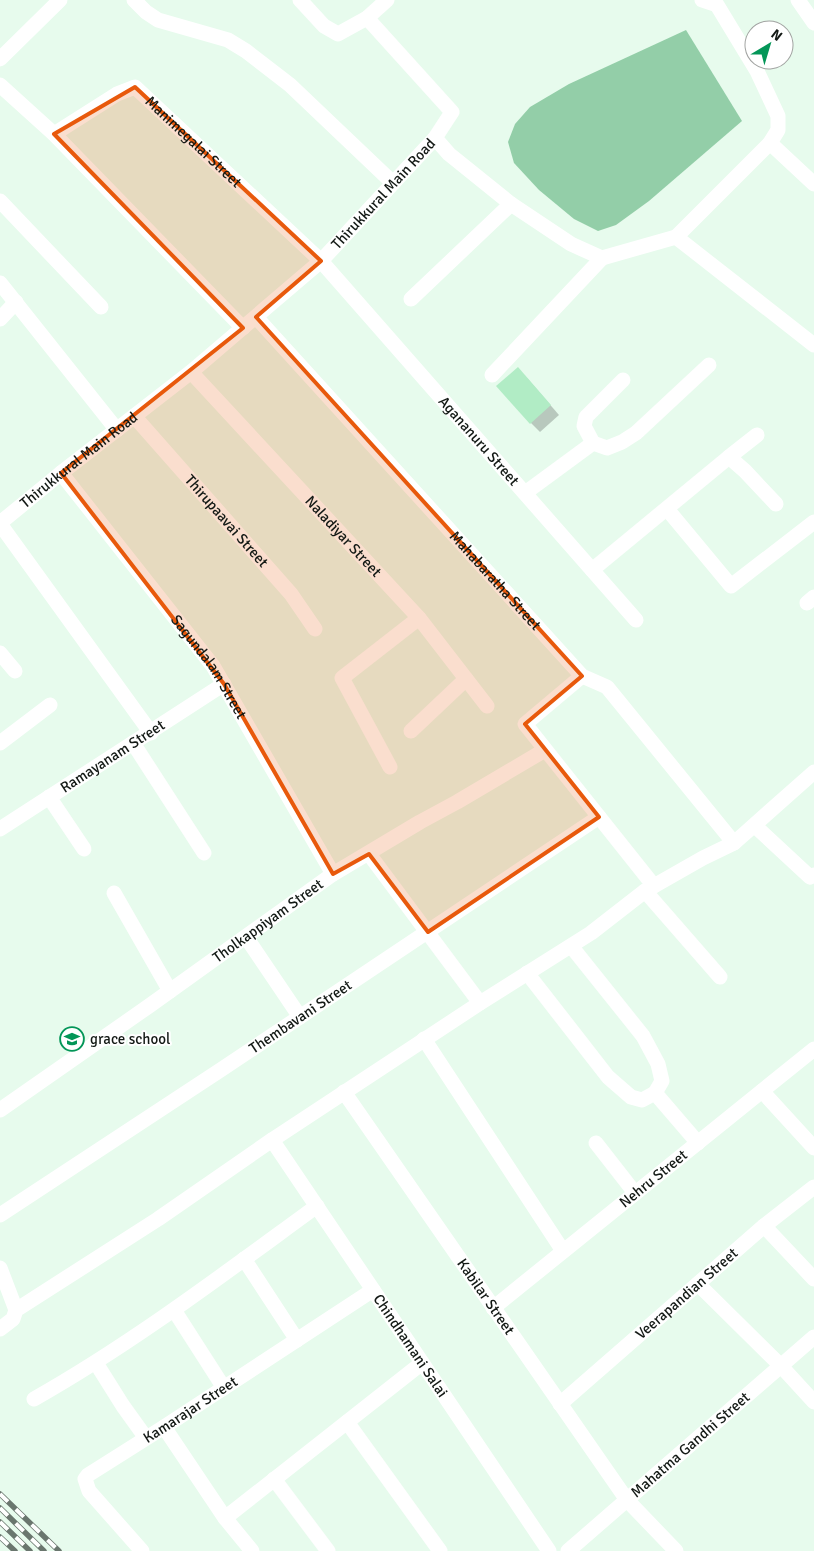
<svg xmlns="http://www.w3.org/2000/svg" width="814" height="1551" viewBox="0 0 814 1551" font-family="Signika,sans-serif">
<style>
.water{fill:#93cea8}
.shadow{fill:#0003}
.building{fill:#b1ecc5}
.lines{fill:none;stroke-linecap:round;stroke-linejoin:round}
.street{stroke:#fff;stroke-width:15}
.rail-casing{stroke:#6a766e;stroke-width:5.5}
.rail{stroke:#fff;stroke-width:4;stroke-dasharray:11;stroke-linecap:butt}
.marked{fill:#e8590c;fill-opacity:0.2;stroke:#e8590c;stroke-width:4;stroke-linejoin:round}
.labels{text-anchor:middle;dominant-baseline:central;stroke-width:4;stroke-linejoin:round;paint-order:stroke}
.street-label{font-size:15px;fill:#131915;stroke:#fff}
.poi-label{font-size:15px;fill:#131915;stroke:#fff;text-anchor:start}
</style>
<rect width="100%" height="100%" fill="#e7fbed"/>
<!-- water -->
<polygon class="water" points="686,30 742,121 649,201 616,225 598,231 574,219 539,190 514,163 508,142 515,124 530,107 569,84"/>
<!-- shadow -->
<polygon class="shadow" points="527,378 559,415 540,432 531,423"/>
<!-- building -->
<polygon class="building" points="518,367 551,405 530,424 496,386"/>
<g class="lines">
<!-- street -->
<g class="street">
<polyline points="134,0 146,12 158,20 228,40 246,51 290,85 393,183"/>
<polyline points="300,0 324,26 338,34 367,18 387,0"/>
<polyline points="702,0 717,5 757,71 778,116 778,130 770,143"/>
<polyline points="798,0 814,23"/>
<polyline points="367,18 452,112 435,138"/>
<polyline points="0,59 60,0"/>
<polyline points="0,85 54,134 243,328"/>
<path id="s1" d="M54,134L117,94L135,87L321,261L636,620"/>
<polyline points="0,201 101,307"/>
<polyline points="676,237 770,143 814,184"/>
<polyline points="0,283 117,430"/>
<polyline points="411,299 511,204"/>
<path id="s2" d="M256,317L582,676L607,687L734,843"/>
<polyline points="0,319 16,302"/>
<path id="s3" d="M191,372L419,618L487,706"/>
<polyline points="492,375 602,258"/>
<path id="s4" d="M134,416L291,594L315,629"/>
<polyline points="757,435 729,457 745,471 776,504"/>
<polyline points="593,443 607,448 622,442 636,433 709,365"/>
<path id="s5" d="M61,473L213,666L333,874"/>
<polyline points="525,493 593,443 584,426 586,417 623,380"/>
<polyline points="667,509 731,586 814,522"/>
<path id="s6" d="M0,523L61,473L191,372L321,261L435,138L449,154L511,204L571,244L602,258L676,237L814,345"/>
<polyline points="0,524 151,733"/>
<polyline points="592,570 729,457"/>
<polyline points="807,603 814,597"/>
<polyline points="0,653 15,671"/>
<polyline points="582,676 525,724 654,886"/>
<polyline points="411,731 466,679"/>
<polyline points="0,743 50,705"/>
<polyline points="133,743 204,853"/>
<polyline points="390,767 342,678 419,618"/>
<polyline points="49,797 84,849"/>
<polyline points="755,826 810,877 814,875"/>
<path id="s7" d="M0,829L224,684"/>
<polyline points="369,854 480,1003"/>
<polyline points="645,891 720,977"/>
<polyline points="114,893 170,991"/>
<polyline points="246,937 300,1017"/>
<polyline points="571,946 643,1036 658,1064 662,1081 655,1093"/>
<polyline points="527,973 608,1077 631,1097 642,1100 655,1093 698,1143"/>
<polyline points="424,1039 563,1251"/>
<polyline points="762,1091 814,1148"/>
<path id="s8" d="M344,1092L627,1500L676,1551"/>
<path id="s9" d="M0,1110L149,1006L333,874L420,822L457,802L545,750"/>
<path id="s10" d="M272,1140L549,1551"/>
<polyline points="596,1143 635,1193"/>
<path id="s11" d="M0,1215L222,1069L599,817"/>
<polyline points="764,1226 814,1279"/>
<polyline points="244,1259 297,1340"/>
<polyline points="0,1268 16,1310"/>
<polyline points="698,1284 781,1366 814,1402"/>
<path id="s12" d="M493,1308L814,1049"/>
<polyline points="174,1310 224,1388"/>
<polyline points="0,1329 13,1319 16,1310 158,1219 272,1140 480,1003 591,933 645,891 703,858 734,843 814,772"/>
<polyline points="96,1363 123,1406 146,1438"/>
<path d="M34,1399C133,1343 225,1273 317,1206"/>
<path id="s13" d="M560,1404L764,1226L814,1187"/>
<polyline points="347,1422 440,1551"/>
<polyline points="164,1427 225,1518 252,1551"/>
<polyline points="274,1479 328,1551"/>
<polyline points="225,1518 422,1363"/>
<path id="s14" d="M142,1551L89,1491L85,1479L88,1475L164,1427L373,1290"/>
<path id="s15" d="M568,1551L814,1337"/>
</g>
<!-- rail casing -->
<g class="rail-casing">
<g id="rail">
<polyline points="0,1494 59,1551"/>
<polyline points="0,1508 44,1551"/>
<polyline points="0,1522 30,1551"/>
<polyline points="0,1537 15,1551"/>
</g>
</g>
<!-- rail -->
<use href="#rail" class="rail"/>
</g>
<!-- marked area -->
<path class="marked" d="M135,87L321,261L256,317L582,676L525,724L599,817L428,932L369,854L333,874L224,684L61,473L243,328L54,134Z"/>
<!-- icons -->
<defs>
<g id="school-ring" transform="scale(1.25)"><circle r="9.5" fill="#fff" stroke="#049658" stroke-width="1.5"/><path d="M0-5L7-2L0 1L-7-2ZM-4 1L0 2.5L4 1V4Q0 6-4 4Z" fill="#049658"/></g>
</defs>
<g fill-rule="evenodd">
<use href="#school-ring" x="72" y="1039"/>
</g>
<g class="labels">
<!-- street labels -->
<g class="street-label">
<text stroke="none"><textPath href="#s1" startOffset="174">Manimegalai Street</textPath></text>
<text stroke="none"><textPath href="#s6" startOffset="506">Thirukkural Main Road</textPath></text>
<text stroke="none"><textPath href="#s1" startOffset="588">Agananuru Street</textPath></text>
<text stroke="none"><textPath href="#s6" startOffset="101">Thirukkural Main Road</textPath></text>
<text stroke="none"><textPath href="#s4" startOffset="140">Thirupaavai Street</textPath></text>
<text stroke="none"><textPath href="#s3" startOffset="224">Naladiyar Street</textPath></text>
<text stroke="none"><textPath href="#s2" startOffset="356">Mahabaratha Street</textPath></text>
<text stroke="none"><textPath href="#s5" startOffset="244">Sagundalam Street</textPath></text>
<text stroke="none"><textPath href="#s7" startOffset="134">Ramayanam Street</textPath></text>
<text stroke="none"><textPath href="#s9" startOffset="328">Tholkappiyam Street</textPath></text>
<text stroke="none"><textPath href="#s11" startOffset="360">Thembavani Street</textPath></text>
<text stroke="none"><textPath href="#s12" startOffset="206">Nehru Street</textPath></text>
<text stroke="none"><textPath href="#s13" startOffset="168">Veerapandian Street</textPath></text>
<text stroke="none"><textPath href="#s8" startOffset="249">Kabilar Street</textPath></text>
<text stroke="none"><textPath href="#s10" startOffset="248">Chindhamani Salai</textPath></text>
<text stroke="none"><textPath href="#s14" startOffset="219">Kamarajar Street</textPath></text>
<text stroke="none"><textPath href="#s15" startOffset="162">Mahatma Gandhi Street</textPath></text>
</g>
<!-- poi labels -->
<g class="poi-label">
<text x="90" y="1039">grace school</text>
</g>
</g>
<!-- north arrow -->
<g transform="translate(769 45) rotate(38)"><circle r="24" fill="#ffffff" stroke="#a1a3a1"/>
<path d="M0-4L9 19L0 12L-9 19Z" fill="#049658"/>
<text y="-8" font-size="14" font-weight="bold" text-anchor="middle" fill="#131915">N</text>
</g>
</svg>
